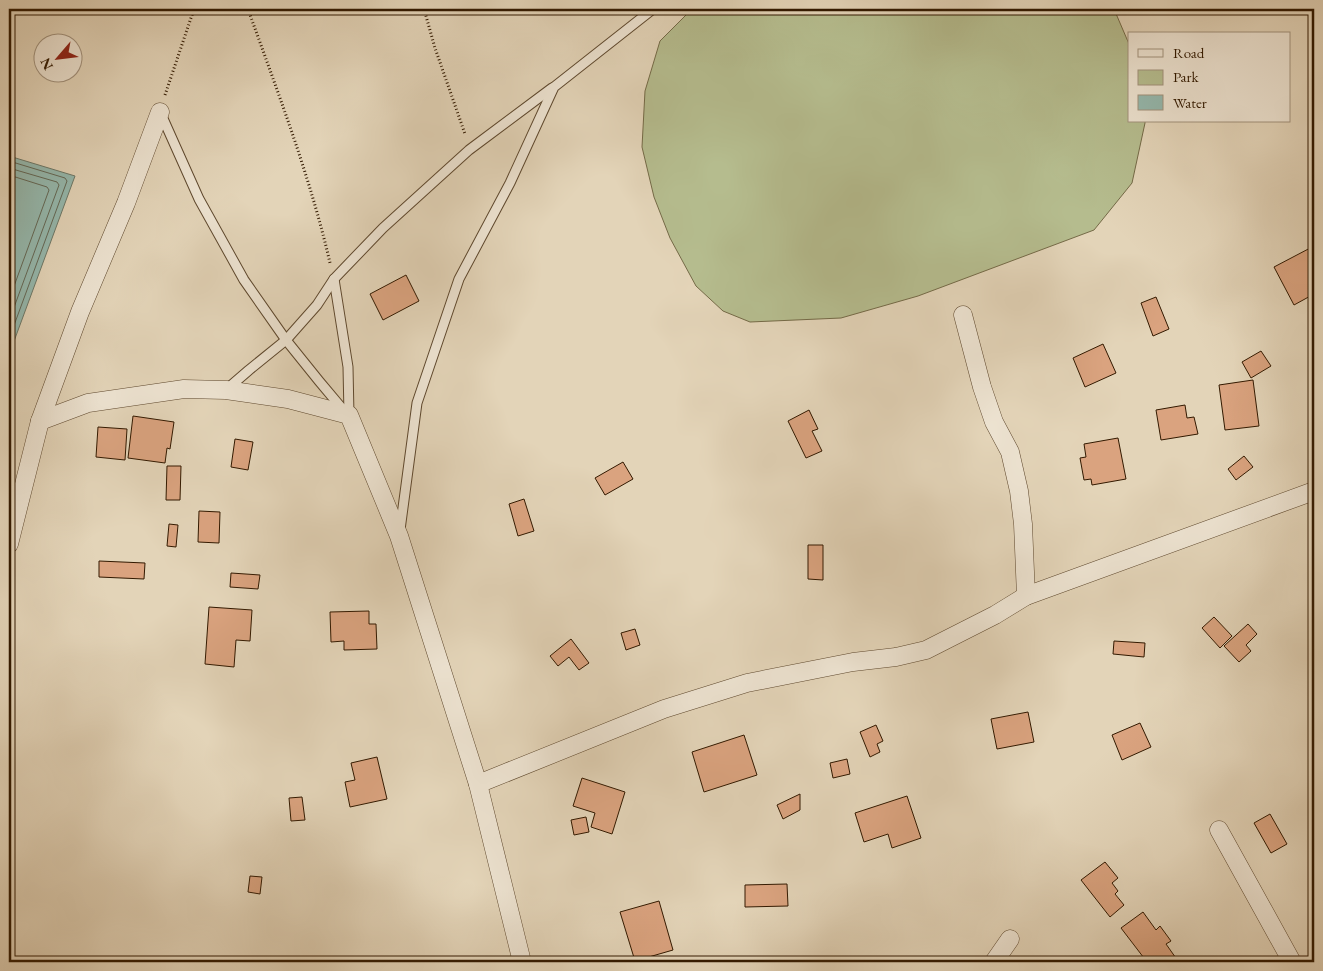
<svg xmlns="http://www.w3.org/2000/svg" width="1323" height="971" viewBox="0 0 1323 971" font-family="'EB Garamond',serif">
<style>
.green{fill:#b5bc8e;stroke:#746a47}
.water{fill:#95b8ad;stroke:#6d7868}
.lines{fill:none;stroke-linecap:round;stroke-linejoin:round}
.shore{stroke:#646856;stroke-width:1}
.building{fill:#daa37f;stroke:#321900}
.service-casing{stroke:#5e482e;stroke-width:11}
.minor-casing{stroke:#5e482e;stroke-width:19}
.path{stroke:#321900;stroke-width:3;stroke-dasharray:1 2.5;stroke-linecap:butt}
.service{stroke:#ede3d1;stroke-width:9}
.minor{stroke:#ede3d1;stroke-width:18}
</style>
<rect width="100%" height="100%" fill="#e3d4b8"/>
<filter id="stains"><feTurbulence type="fractalNoise" baseFrequency=".004" numOctaves="4"/><feColorMatrix values="0 0 0 0 .2 0 0 0 0 .09 0 0 0 0 .02 0 0 0 .5 -.17"/></filter>
<radialGradient id="worn" r=".72"><stop offset=".6" stop-color="#630" stop-opacity="0"/><stop offset="1" stop-color="#630" stop-opacity=".3"/></radialGradient>
<!-- green -->
<polygon class="green" points="692,9 1114,9 1129,44 1129,121 1145,121 1145,123 1132,183 1094,230 918,296 841,318 750,322 723,311 696,286 670,238 654,197 642,147 645,91 660,41"/>
<!-- water -->
<polygon class="water" points="9,156 75,176 10,352 9,351"/>
<g class="lines">
<!-- shore -->
<g class="shore">
<polyline points="9,161 65,178 67,181 9,339"/>
<polyline points="9,168 57,182 59,185 9,321"/>
<polyline points="9,175 47,187 49,190 9,300"/>
</g>
</g>
<!-- building -->
<g class="building">
<polygon points="1314,246 1314,294 1294,305 1274,267"/>
<polygon points="406,275 419,301 383,320 370,294"/>
<polygon points="1156,297 1169,329 1153,336 1141,303"/>
<polygon points="1103,344 1116,373 1085,387 1073,358"/>
<polygon points="1261,351 1271,366 1251,378 1242,362"/>
<polygon points="1253,380 1259,426 1225,430 1219,385"/>
<polygon points="1185,405 1187,418 1194,417 1198,434 1161,440 1156,410"/>
<polygon points="809,410 818,429 812,431 822,451 806,458 788,421"/>
<polygon points="133,416 174,422 170,449 167,448 165,463 128,458"/>
<polygon points="98,427 127,429 125,460 96,457"/>
<polygon points="1118,438 1126,479 1092,485 1091,479 1084,480 1080,458 1086,457 1084,444"/>
<polygon points="235,439 253,442 248,470 231,467"/>
<polygon points="1244,456 1253,467 1236,480 1228,469"/>
<polygon points="623,462 633,479 605,495 595,478"/>
<polygon points="167,466 181,466 180,500 166,500"/>
<polygon points="524,499 534,531 518,536 509,504"/>
<polygon points="199,511 220,512 219,543 198,542"/>
<polygon points="169,524 178,525 176,547 167,546"/>
<polygon points="808,545 823,545 823,580 808,579"/>
<polygon points="99,561 145,563 144,579 99,577"/>
<polygon points="231,573 260,575 258,589 230,587"/>
<polygon points="209,607 252,610 250,641 236,640 234,667 205,664"/>
<polygon points="369,611 369,624 376,624 377,649 344,650 344,641 331,642 330,612"/>
<polygon points="1214,617 1232,636 1220,648 1202,628"/>
<polygon points="1248,624 1257,634 1246,645 1251,651 1239,662 1224,646"/>
<polygon points="635,629 640,645 626,650 621,633"/>
<polygon points="571,639 589,663 579,670 569,657 558,666 550,656"/>
<polygon points="1114,641 1145,643 1144,657 1113,654"/>
<polygon points="1028,712 1034,742 997,749 991,719"/>
<polygon points="1140,723 1151,747 1122,760 1112,735"/>
<polygon points="876,725 883,741 877,744 880,752 870,757 860,732"/>
<polygon points="744,735 757,775 704,792 692,752"/>
<polygon points="377,757 387,799 350,807 345,782 355,780 351,763"/>
<polygon points="847,759 850,774 833,778 830,763"/>
<polygon points="582,778 625,792 612,834 591,827 595,813 573,806"/>
<polygon points="800,794 800,810 783,819 777,805"/>
<polygon points="907,796 921,838 892,848 888,834 864,842 855,813"/>
<polygon points="302,797 305,820 291,821 289,798"/>
<polygon points="1270,814 1287,844 1271,853 1254,823"/>
<polygon points="586,817 589,832 574,835 571,820"/>
<polygon points="1105,862 1118,878 1112,883 1118,891 1115,894 1124,905 1110,917 1081,880"/>
<polygon points="250,876 262,877 260,894 248,892"/>
<polygon points="787,884 788,906 745,907 745,885"/>
<polygon points="659,901 673,950 635,961 620,912"/>
<polygon points="1143,912 1156,930 1160,926 1171,941 1166,944 1178,961 1177,962 1147,962 1121,928"/>
</g>
<g class="lines">
<!-- service casing -->
<g class="service-casing">
<g id="service">
<polyline points="161,114 199,199 244,280 286,340 319,381 345,412"/>
<polyline points="334,279 348,367 349,415"/>
<polyline points="227,389 249,370 286,340 317,305 334,279 383,228 469,150 552,88"/>
<polyline points="400,530 417,403 459,279 510,183 554,87 653,9"/>
</g>
</g>
<!-- minor casing -->
<g class="minor-casing">
<g id="minor">
<polyline points="963,315 982,387 994,422 1010,452 1019,491 1023,524 1026,596"/>
<polyline points="40,421 88,403 184,389 226,390 288,399 349,415 399,536 478,784 522,962"/>
<polyline points="9,544 40,421 80,312 126,203 160,112"/>
<polyline points="478,784 664,709 747,683 853,662 896,657 926,650 995,615 1026,596 1314,491"/>
<polyline points="1219,830 1292,962"/>
<polyline points="994,962 1010,939"/>
</g>
</g>
<!-- path -->
<g class="path">
<path d="M248,9C278,93 310,176 330,263"/>
<polyline points="424,9 435,48 465,134"/>
<polyline points="165,95 194,9"/>
</g>
<!-- service -->
<use href="#service" class="service"/>
<!-- minor -->
<use href="#minor" class="minor"/>
</g>
<!-- margin -->
<rect width="1323" height="971" fill="none" stroke="#e3d4b8" stroke-width="30"/>
<rect x="10" y="10" width="1303" height="951" fill="none" stroke="#321900" stroke-width="2.5"/>
<rect x="15" y="15" width="1293" height="941" fill="none" stroke="#321900"/>
<!-- legend -->
<rect x="1128" y="32" width="162" height="90" fill="#ede3d1" stroke="#a2927d"/>
<rect x="1138" y="49" width="25" height="8" fill="#ede3d1" stroke="#a2927d"/>
<text x="1173" y="58" font-size="15" fill="#321900">Road</text>
<rect x="1138" y="70" width="25" height="15" fill="#b5bc8e" stroke="#a2927d"/>
<text x="1173" y="82" font-size="15" fill="#321900">Park</text>
<rect x="1138" y="95" width="25" height="15" fill="#95b8ad" stroke="#a2927d"/>
<text x="1173" y="108" font-size="15" fill="#321900">Water</text>
<!-- north arrow -->
<g transform="translate(58 58) rotate(242)"><circle r="24" fill="#ede3d1" stroke="#a2927d"/>
<path d="M0-4L9 19L0 12L-9 19Z" fill="#8f2418"/>
<text y="-8" font-size="14" font-weight="bold" text-anchor="middle" fill="#321900">N</text>
</g>
<rect width="100%" height="100%" filter="url(#stains)"/>
<rect width="100%" height="100%" fill="url(#worn)"/>
</svg>
